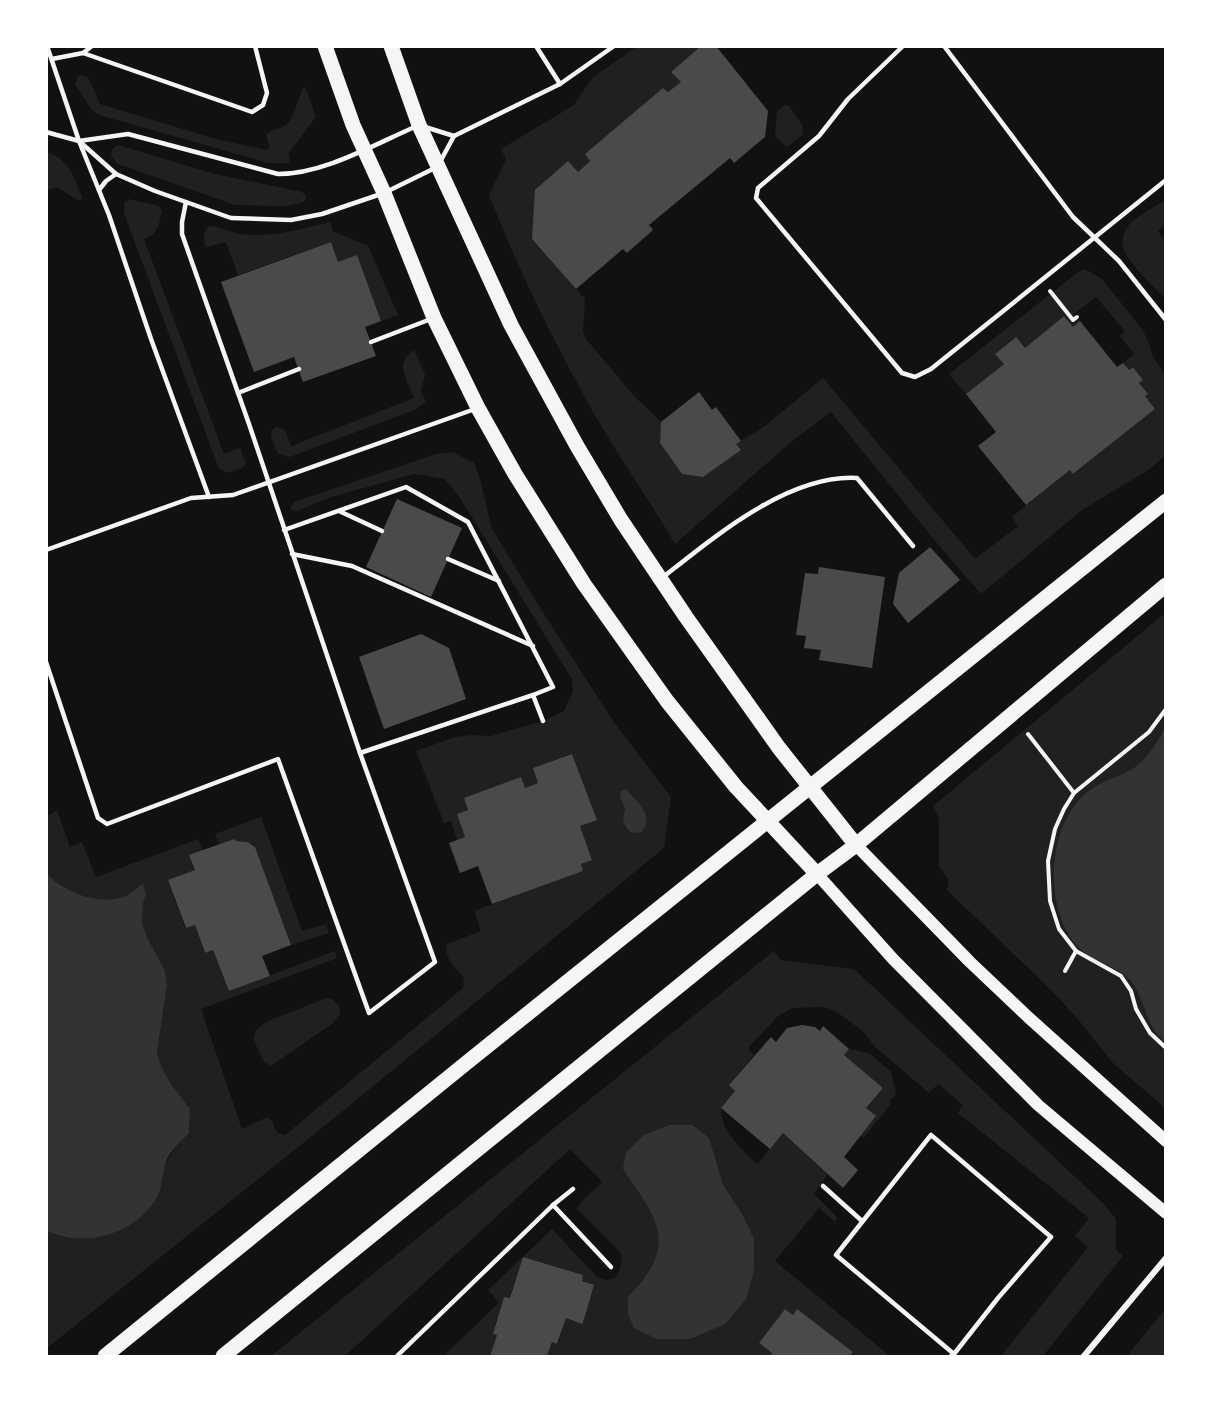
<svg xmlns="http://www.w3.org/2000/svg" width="1212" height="1403" viewBox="0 0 1212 1403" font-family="Inter,sans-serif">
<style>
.green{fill:#202020}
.water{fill:#333}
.building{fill:#4a4a4a}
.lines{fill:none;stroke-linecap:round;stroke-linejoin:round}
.path{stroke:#f5f5f5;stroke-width:4}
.service{stroke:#f5f5f5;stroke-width:4.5}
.minor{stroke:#f5f5f5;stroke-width:6}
.secondary{stroke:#f5f5f5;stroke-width:12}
.primary{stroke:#f5f5f5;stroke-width:15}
</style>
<rect width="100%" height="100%" fill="#111"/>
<!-- green -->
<g class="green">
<path d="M636,47H701L671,72L681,82L668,92L663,88L578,172L532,239L585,299L583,331L586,339L635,397L661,422L660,443L682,474L703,477L740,450L736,444L765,426L823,378L975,559L1018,526L1012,517L1070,470L1074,474L1155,409L1145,396L1139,383L1143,380L1133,367L1129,370L1123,363L1134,354L1120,336L1125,331L1096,297L1074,314L1080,321L1073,327L1064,316L1025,348L1015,337L996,353L1004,364L966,394L949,374L1078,272L1085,269L1102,279L1142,329L1148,341L1152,355L1165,375V456L1150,469L1082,510L981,594L931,536L831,412L791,442L675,544C647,496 614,450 587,401C550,335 517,266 489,195L506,159L501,149L574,105L592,78Z"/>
<path d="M83,75L88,77L100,104L216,139L266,150L270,148L266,135C272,128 282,130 288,123C297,112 297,96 305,86L316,117L288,154L291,163H268L99,115L92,110L75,84L78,76Z"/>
<polygon points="785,105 789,106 803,126 802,135 787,147 775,136 777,111"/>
<polygon points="118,145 215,174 302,192 306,196 306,199 302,203 283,206 235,205 118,164 111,156 113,148"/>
<path d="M46,152C69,159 74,177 82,197L81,200H77L57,187L47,190Z"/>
<path d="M129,199L159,206L162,212C158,227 159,232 144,239L224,454L240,448L246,463L244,467L229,473L219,469L125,216L124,203Z"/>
<path d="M1165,200V224L1158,231L1165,241V299C1154,286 1127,263 1123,247C1121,237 1126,227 1133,221C1142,213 1155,207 1165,200Z"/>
<path d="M330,222L333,231L368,246L398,315L381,321L357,256L338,262L331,242L238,275L226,242L206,247C203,239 204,235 207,228L210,226C221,226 231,233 241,234C271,238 301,229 330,222Z"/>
<path d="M414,350L425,374L421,392L426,402L414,410L290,457L278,454L271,437L272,430L276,427L285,430L291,446L414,398C408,380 393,364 414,350Z"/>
<path d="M453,452L474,463L481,482L491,527L537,603L613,721L671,797L664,848L333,1119L47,1348V1231L58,1236L161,1188C164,1161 170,1152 189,1133L190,1109L171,1084L162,1068L157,1053L167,985L165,971L148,939L142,923L143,904L146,894L143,883C137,888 131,894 123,897C97,905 65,892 47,874V817L57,810L70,847L82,842L96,877L198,839L203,851L190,856L195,870L168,881L185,928L195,925L204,953L213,950L229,991L335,951L337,958L201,1009L242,1129L267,1117L272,1121L277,1133L285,1135L463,988L464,978C456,968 443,958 447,944L481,931L474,911L583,871L581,864L592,859L580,826L596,819L572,754L533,768L538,783L525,788L464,798L468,810L457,814L465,837L457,840L451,821L444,823L416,751L455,737L471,735L491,736L546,720L564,711L573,691L572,679L460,498L445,479L414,474L328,498L297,511L291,510V506L294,502L436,454Z"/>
<path d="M1165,613V1108L1113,1063L1077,1018L1050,989L947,890C951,880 946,875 939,867V819L933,806Z"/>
<polygon points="261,817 302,931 326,924 329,933 291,945 255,847 253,844 244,841 236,841 234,839 219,844 215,834"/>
<path d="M774,951L781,960L854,969L1105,1205L1116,1219V1250L1123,1256L1043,1356H1001L1088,1247L1075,1236L1089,1218L958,1113L963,1105L938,1084L929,1093L875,1047L863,1031L834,1010L824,1007L792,1008L778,1016L748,1048L754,1055L729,1085L735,1091L721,1108C721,1131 741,1149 757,1164L783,1133L828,1174L814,1194L837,1217L836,1220L834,1221L819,1208L775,1261L890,1356H849L852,1351L797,1310L793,1315L785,1309L759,1343L772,1353L769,1356H547L552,1342L558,1344L566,1318L582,1323L594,1285L582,1281L583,1275L523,1257L510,1298L504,1297L493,1334L497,1335L490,1356H443L497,1305L498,1301L488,1290L552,1229L597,1277L606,1280L615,1278C621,1269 623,1263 620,1252L577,1209L581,1202L602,1182L570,1149L345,1356H271Z"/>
<polygon points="326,998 333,999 340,1008 339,1015 333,1023 271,1066 264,1062 253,1039 256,1030 268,1021"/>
<polygon points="849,1049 869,1053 891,1072 896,1094 889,1102 891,1104 863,1138 860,1135 876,1117 866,1108 883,1088 844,1055"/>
<polygon points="1165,1309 1165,1356 1127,1356"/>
</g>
<!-- water -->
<g class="water">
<path d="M1165,728V1042C1144,1026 1144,990 1126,976C1112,965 1092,960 1079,948C1042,910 1046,822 1090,790C1101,782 1115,778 1127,772C1146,763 1155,745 1165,728Z"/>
<path d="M626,789C637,802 656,816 641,833L630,832L623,822L625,809L620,796L621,791Z"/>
<path d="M47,874C65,892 97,905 123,897C131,894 137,888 143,883L146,894L143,904L142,923L148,939L165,971L167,985L157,1053L162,1068L171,1084L190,1109L189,1133C181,1142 170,1150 166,1162C162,1174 163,1186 157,1197C136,1235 84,1248 47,1231Z"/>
<path d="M669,1125H692L709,1138L723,1185L742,1214L754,1239V1270L746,1299L725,1324L690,1339H657L634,1328L628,1314V1297C679,1245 659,1221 623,1169L626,1152L644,1135Z"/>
</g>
<!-- building -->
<g class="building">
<polygon points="701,46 716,46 768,111 765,137 734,163 730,158 649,225 653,230 627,253 623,249 576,289 532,239 535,190 568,161 578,172 590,161 585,154 663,88 668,92 681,82 671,72"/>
<polygon points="331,242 338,262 357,255 381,321 365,327 376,356 303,382 294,357 254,372 221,282"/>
<polygon points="1064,316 1073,327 1080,321 1117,367 1123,363 1129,370 1133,367 1143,380 1139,383 1148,394 1145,396 1155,409 1073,474 1070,470 1026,505 978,446 996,432 966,394 1004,364 995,354 1016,337 1025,348"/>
<polygon points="699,392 712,410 716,407 741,441 736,444 741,450 703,477 682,474 660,443 661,422"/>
<polygon points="397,499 462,528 431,597 366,567"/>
<polygon points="930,547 960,580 908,623 893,604 899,573"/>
<polygon points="819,567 885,577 872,668 819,660 821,650 804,648 806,636 796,635 805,573 818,574"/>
<polygon points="421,634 449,648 466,699 384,729 359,657"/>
<polygon points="572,754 597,820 580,826 592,860 581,864 583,871 492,904 478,866 460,873 449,843 465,837 457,814 468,810 464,798 521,777 525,788 538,783 533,768"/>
<polygon points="234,839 236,841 248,842 255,847 291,945 262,956 270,976 229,991 213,950 205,953 195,925 186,928 168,880 195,870 189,855"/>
<polygon points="802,1025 815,1027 820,1031 823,1026 849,1049 844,1055 883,1088 866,1108 876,1116 844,1157 858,1170 843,1188 783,1133 770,1149 721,1108 735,1091 729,1085 771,1037 776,1042 787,1028"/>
<polygon points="523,1257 583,1275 582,1281 594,1285 585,1316 582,1324 566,1318 557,1344 552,1342 547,1356 490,1356 497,1335 493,1334 504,1297 510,1298"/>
<polygon points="785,1309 793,1315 797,1309 853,1352 849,1356 769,1356 772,1353 759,1343"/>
</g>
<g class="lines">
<!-- path -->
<g class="path">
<polyline points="1050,291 1073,320 1077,317"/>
<polyline points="1166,709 1149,732 1074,793 1064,809 1055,829 1048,861 1050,901 1059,929 1076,951 1121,976 1131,991 1136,1009 1150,1033 1166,1048"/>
<polyline points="1028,734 1074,793"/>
<polyline points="1065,971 1076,951"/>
</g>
<!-- service -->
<g class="service">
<polyline points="47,46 79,141 109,215 151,339 209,497"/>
<polyline points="536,46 560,84"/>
<polyline points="903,46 848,99 819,136 758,188 756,198 902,373 915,377 931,369 1166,180"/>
<polyline points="944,46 1073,217 1119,261 1166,320"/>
<polyline points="83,53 252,112 263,105 267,93 255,46"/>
<polyline points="52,59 83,53 92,46"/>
<polyline points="425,127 454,136"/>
<path d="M46,132L79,141L128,134L278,174C324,174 375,144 417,126"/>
<polyline points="79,141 116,174 155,191 231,218 291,220 322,214 384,193 435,168"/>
<polyline points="440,162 454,136 560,84 614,46"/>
<polyline points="99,190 106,181 116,174"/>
<polyline points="371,342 431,319"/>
<polyline points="238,393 299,369"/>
<polyline points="339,511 382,531"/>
<polyline points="284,530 406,487 468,522 553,687 533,695"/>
<polyline points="46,550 191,498 233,495 475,409"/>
<polyline points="292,554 352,566 533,646"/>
<polyline points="448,559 499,581"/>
<path d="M662,578C713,538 788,474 857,478L913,546"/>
<polyline points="46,662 98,818 107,824 278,759 369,1013 435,962 360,753 249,424 182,234 182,222 186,202"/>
<polyline points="360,753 533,695 543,721"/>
<polyline points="823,1186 862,1221"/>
<polyline points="553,1205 611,1267"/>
<polyline points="397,1356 553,1205 573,1189"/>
<polyline points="951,1356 954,1354 998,1298 1051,1237 931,1135 836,1255 954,1354"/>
</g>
<!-- minor -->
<polyline class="minor" points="1084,1356 1166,1258"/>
<!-- secondary -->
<g class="secondary">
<polyline points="856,845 970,962 1028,1017 1166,1141"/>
<polyline points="817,874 893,959 1038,1105 1166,1213"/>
</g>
<!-- primary -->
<g class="primary">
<polyline points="325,46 353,125 384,193 434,318 478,408 515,474 584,584 667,701 736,787 817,874"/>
<polyline points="391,46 419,125 511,325 577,446 621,520 686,617 779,748 856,845"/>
<polyline points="105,1356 470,1060 1166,501"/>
<polyline points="223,1356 817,874 856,845 1166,585"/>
</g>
</g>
<!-- border -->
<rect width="1212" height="1403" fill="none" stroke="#ffffff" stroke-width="96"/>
</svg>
